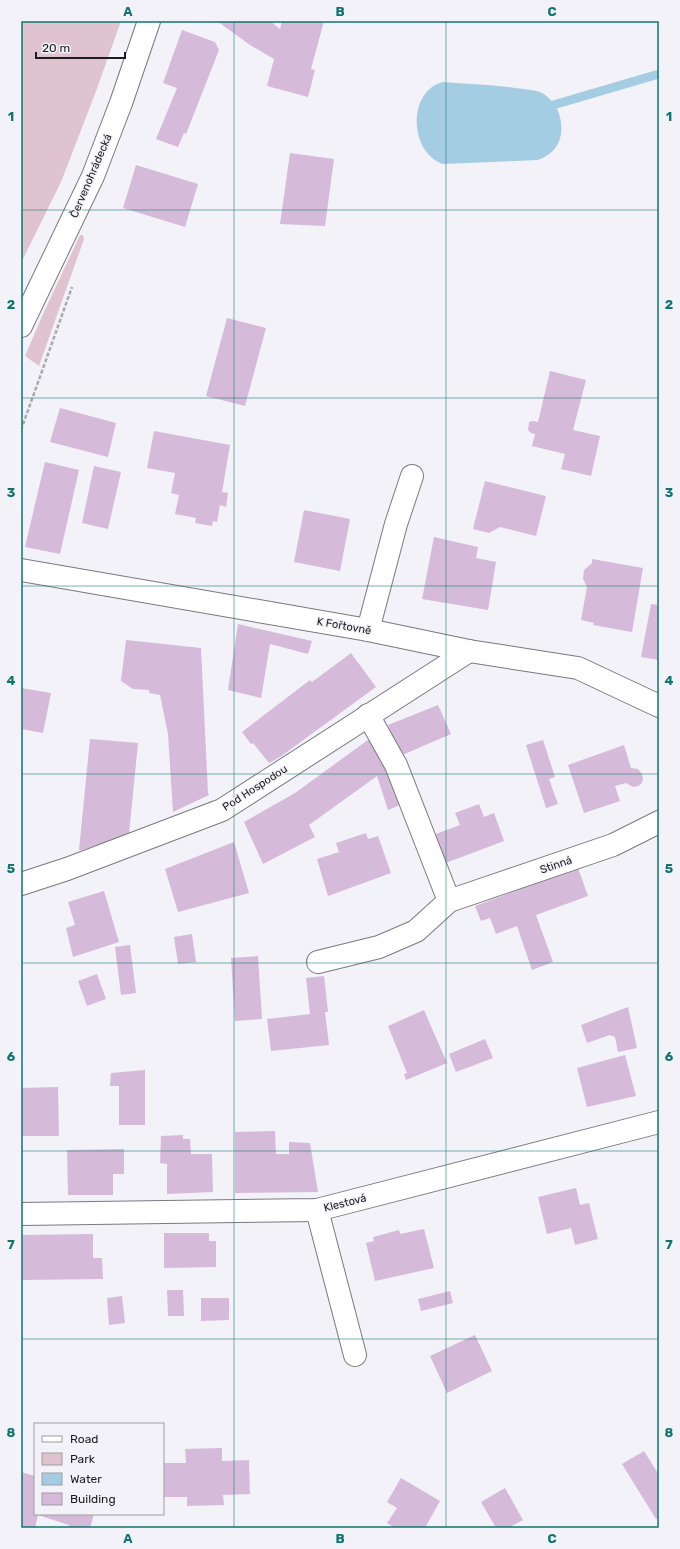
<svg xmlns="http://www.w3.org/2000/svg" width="680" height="1549" viewBox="0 0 680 1549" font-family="Rubik,sans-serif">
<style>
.green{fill:#dfc4cf}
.water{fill:#a4cde3}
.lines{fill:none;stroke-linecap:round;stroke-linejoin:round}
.stream{stroke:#a4cde3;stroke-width:9}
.building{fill:#d5bada}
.minor-casing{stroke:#7a797f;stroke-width:24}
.path{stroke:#aaa9ad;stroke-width:2.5;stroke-dasharray:4 2;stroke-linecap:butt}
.minor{stroke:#fff;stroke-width:22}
.grid{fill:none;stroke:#0f766e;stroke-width:1;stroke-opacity:0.55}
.labels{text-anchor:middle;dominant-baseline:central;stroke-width:3;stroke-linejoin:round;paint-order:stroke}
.street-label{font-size:11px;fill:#1d1d1f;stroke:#f3f2f8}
.neatline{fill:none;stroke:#0f766e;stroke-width:1.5}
.grid-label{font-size:13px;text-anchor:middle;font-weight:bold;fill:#0f766e}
</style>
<rect width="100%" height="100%" fill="#f3f2f8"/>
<!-- green -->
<g class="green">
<polygon points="21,21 121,21 95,94 61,182 21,263"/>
<polygon points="80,235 83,235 84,239 39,366 25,356 43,314"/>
</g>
<!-- water -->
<path class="water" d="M443,82C470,84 496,85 523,89C530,90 538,90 544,94C557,103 563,118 561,134C559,147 550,156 538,160L443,164C409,153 407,91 443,82Z"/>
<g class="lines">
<!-- stream -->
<polyline class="stream" points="543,108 659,74"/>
</g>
<!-- building -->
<g class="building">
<polygon points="217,21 270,21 280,29 282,21 324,21 311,69 315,70 308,97 267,86 274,59 250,45"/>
<polygon points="182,30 215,42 219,50 186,134 184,133 178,147 156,139 177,88 163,83"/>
<polygon points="290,153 334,159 325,226 280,224"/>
<polygon points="136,165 198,184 185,227 123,208"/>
<polygon points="227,318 266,328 245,406 206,396"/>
<polygon points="550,371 586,380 573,430 600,436 591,476 561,469 565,454 532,446 535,434 531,433 528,430 529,422 533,421 538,422"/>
<polygon points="60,408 116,423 108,457 50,442"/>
<polygon points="154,431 230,445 222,492 228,493 226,507 220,505 217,522 213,521 212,526 195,523 196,518 175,514 179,495 171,493 175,473 147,468"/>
<polygon points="45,462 79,470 60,554 25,547"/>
<polygon points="94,466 121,472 108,529 82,523"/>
<polygon points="485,481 546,496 536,536 500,527 489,533 473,529"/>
<polygon points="304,510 350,519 340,571 294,562"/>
<polygon points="434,537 478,547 476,558 496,562 488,610 422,599"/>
<polygon points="592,559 643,568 632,632 593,625 594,623 581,620 587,587 583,579 584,570 592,563"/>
<polygon points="651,604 659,605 659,660 641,657"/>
<polygon points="238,624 312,641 308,654 270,644 261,698 228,690"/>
<polygon points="126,640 201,648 208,793 209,795 173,812 168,734 160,695 149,693 149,690 133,689 121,681"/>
<polygon points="351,653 376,687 280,757 269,763 253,743 251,744 242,732 310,680 312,682"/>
<polygon points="21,688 51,693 43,733 21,729"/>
<polygon points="438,705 451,734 400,756 388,725"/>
<polygon points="372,737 403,804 388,810 377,776 309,825 315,837 263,864 244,822 295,793"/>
<polygon points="90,739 138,743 129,834 82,850 79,850"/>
<polygon points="543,740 555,777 549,779 558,804 546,808 526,745"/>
<polygon points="624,745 631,768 638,769 642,774 643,779 642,783 638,786 633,787 626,783 615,786 620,801 584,813 568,765"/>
<polygon points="479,804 484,817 494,813 504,841 443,864 433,835 460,825 455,813"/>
<polygon points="366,833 368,839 378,836 391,873 328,896 317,859 339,852 336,843"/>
<polygon points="234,842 249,893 178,912 165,869"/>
<polygon points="578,868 588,896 536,915 553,962 532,970 517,926 496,934 490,918 481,921 475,906"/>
<polygon points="104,891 119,942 73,957 66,928 75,925 68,902"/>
<polygon points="192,934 196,962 178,964 174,937"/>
<polygon points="130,945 136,993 121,995 115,947"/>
<polygon points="258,956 262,1019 235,1021 231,958"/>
<polygon points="97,974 106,999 87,1006 78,981"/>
<polygon points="324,976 328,1012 325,1012 329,1045 271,1051 267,1019 310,1014 306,978"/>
<polygon points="628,1007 637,1048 618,1052 615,1037 610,1035 587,1043 581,1025"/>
<polygon points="424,1010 447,1063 406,1080 404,1074 407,1073 388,1026"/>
<polygon points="485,1039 493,1058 456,1072 449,1054"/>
<polygon points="625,1055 636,1096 587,1107 577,1068"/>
<polygon points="145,1070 145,1125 119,1125 119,1086 110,1086 111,1073"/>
<polygon points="58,1087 59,1136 21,1136 21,1088"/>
<polygon points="275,1131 276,1154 289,1154 289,1142 310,1143 318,1192 235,1193 235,1132"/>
<polygon points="183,1135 183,1139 190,1139 191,1154 212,1154 213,1192 167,1194 167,1164 160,1163 161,1136"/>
<polygon points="124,1149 124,1174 113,1174 113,1195 68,1195 67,1150"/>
<polygon points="576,1188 580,1205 589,1203 598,1239 575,1245 571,1228 547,1234 538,1197"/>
<polygon points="424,1229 434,1268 375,1281 366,1243 374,1241 373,1237 399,1230 400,1234"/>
<polygon points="164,1233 209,1233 209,1241 216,1241 216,1267 164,1268"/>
<polygon points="93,1234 93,1258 102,1258 103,1279 21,1280 21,1235"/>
<polygon points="167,1290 183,1290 184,1316 168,1316"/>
<polygon points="450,1291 453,1303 421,1311 418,1299"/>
<polygon points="122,1296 125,1323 109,1325 107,1298"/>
<polygon points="201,1298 229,1298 229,1320 201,1321"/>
<polygon points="475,1335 492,1371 447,1393 430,1356"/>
<polygon points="222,1448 222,1461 249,1460 250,1494 223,1495 224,1505 187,1506 187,1497 163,1497 163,1463 186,1463 185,1449"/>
<polygon points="644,1451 659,1475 659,1518 656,1519 622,1464"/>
<polygon points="21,1472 35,1476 35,1514 94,1514 90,1528 68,1528 69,1525 38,1515 35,1528 21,1528"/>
<polygon points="401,1478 440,1501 425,1528 395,1528 387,1523 397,1508 387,1502"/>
<polygon points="505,1488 523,1520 508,1528 496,1528 481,1502"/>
</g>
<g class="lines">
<!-- minor casing -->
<g class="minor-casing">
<g id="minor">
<polyline points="21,326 93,176 121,103 149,21"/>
<polyline points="21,570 368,630 469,651 578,668 659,706"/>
<polyline points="368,630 396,524 412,476"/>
<polyline points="368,715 396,765 449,901 613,845 659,822"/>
<polyline points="21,884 67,869 222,810 469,651"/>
<polyline points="318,962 379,947 416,931 449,901"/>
<polyline points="317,1210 355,1355"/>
<polyline points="21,1214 317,1210 659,1122"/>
</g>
</g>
<!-- path -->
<polyline class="path" points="21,430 72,287"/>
<!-- minor -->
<use href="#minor" class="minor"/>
</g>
<!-- grid -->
<path class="grid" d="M234,21V1528M446,21V1528M21,210H659M21,398H659M21,586H659M21,774H659M21,963H659M21,1151H659M21,1339H659"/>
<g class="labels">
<!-- street labels -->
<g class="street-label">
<text transform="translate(91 176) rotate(-67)">Červenohrádecká</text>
<text transform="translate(344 626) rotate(10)">K Fořtovně</text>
<text transform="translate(255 788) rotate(-33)">Pod Hospodou</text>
<text transform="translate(556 865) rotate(-19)">Stinná</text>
<text transform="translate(345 1203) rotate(-14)">Klestová</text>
</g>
</g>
<!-- border -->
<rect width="680" height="1549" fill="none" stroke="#f3f2f8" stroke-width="44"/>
<!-- legend -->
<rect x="34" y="1423" width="130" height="92" fill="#f3f2f8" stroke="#9d9da1"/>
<rect x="42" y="1436" width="20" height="6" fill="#ffffff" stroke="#9d9da1"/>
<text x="70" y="1443" font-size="12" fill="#1d1d1f">Road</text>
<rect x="42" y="1453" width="20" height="12" fill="#dfc4cf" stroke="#9d9da1"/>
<text x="70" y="1463" font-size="12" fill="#1d1d1f">Park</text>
<rect x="42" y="1473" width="20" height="12" fill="#a4cde3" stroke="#9d9da1"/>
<text x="70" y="1483" font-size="12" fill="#1d1d1f">Water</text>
<rect x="42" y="1493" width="20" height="12" fill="#d5bada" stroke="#9d9da1"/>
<text x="70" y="1503" font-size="12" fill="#1d1d1f">Building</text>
<!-- scale -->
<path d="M36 52v6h89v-6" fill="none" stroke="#1d1d1f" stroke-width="2"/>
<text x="42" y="52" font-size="12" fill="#1d1d1f" stroke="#f3f2f8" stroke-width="3" paint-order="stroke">20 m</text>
<rect x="22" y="22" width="636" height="1505" class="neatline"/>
<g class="grid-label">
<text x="128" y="16">A</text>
<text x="340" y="16">B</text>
<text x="552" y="16">C</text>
<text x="11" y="121">1</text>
<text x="669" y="121">1</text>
<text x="11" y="309">2</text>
<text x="669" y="309">2</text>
<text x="11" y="497">3</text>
<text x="669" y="497">3</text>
<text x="11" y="685">4</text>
<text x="669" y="685">4</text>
<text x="11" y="873">5</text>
<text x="669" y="873">5</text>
<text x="11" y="1061">6</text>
<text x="669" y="1061">6</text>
<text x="11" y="1249">7</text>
<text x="669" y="1249">7</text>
<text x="11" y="1437">8</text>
<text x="669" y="1437">8</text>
<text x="128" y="1543">A</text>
<text x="340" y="1543">B</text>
<text x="552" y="1543">C</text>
</g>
</svg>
